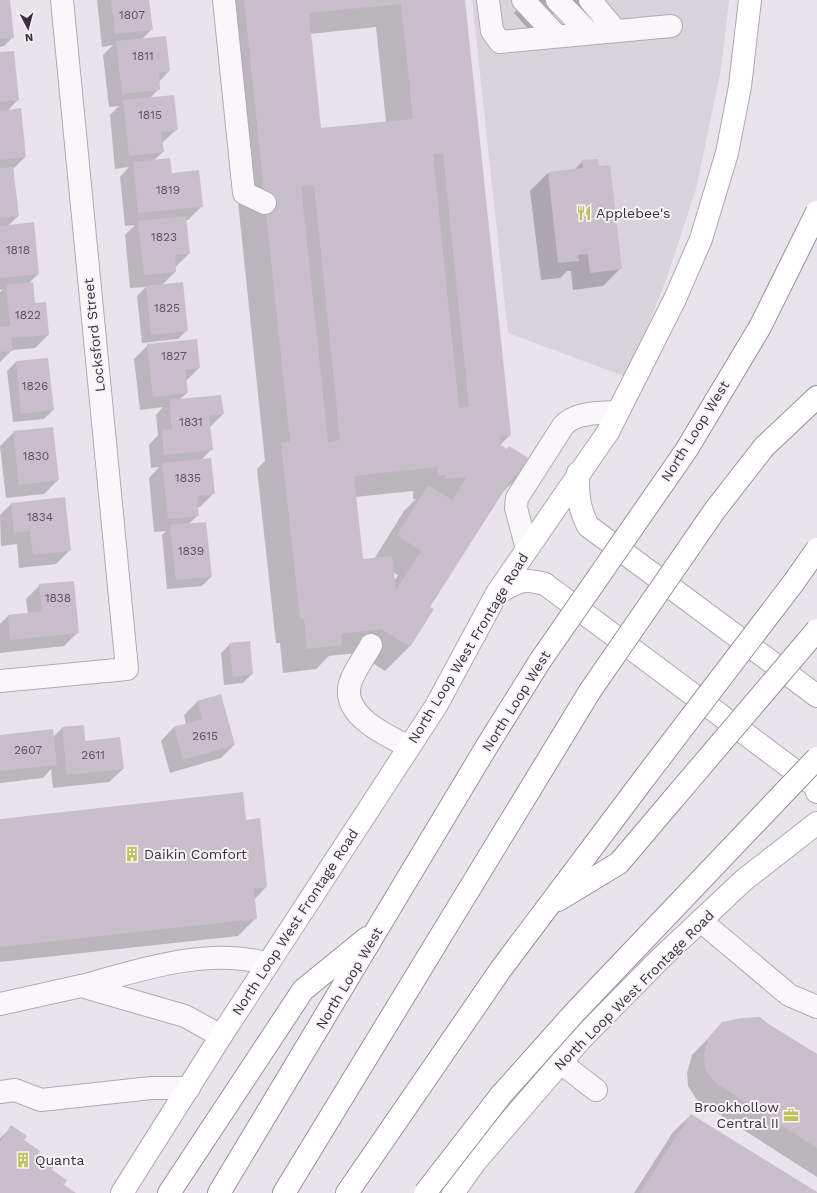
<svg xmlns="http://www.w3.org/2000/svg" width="817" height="1193" viewBox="0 0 817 1193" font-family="'Work Sans',sans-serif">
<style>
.built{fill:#d9d3dc}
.shadow{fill:#0003;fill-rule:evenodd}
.building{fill:#c8bfca;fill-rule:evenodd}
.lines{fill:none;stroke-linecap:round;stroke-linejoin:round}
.minor-casing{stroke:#b2a9b5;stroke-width:24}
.major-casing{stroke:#b1a5b5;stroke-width:24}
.highway-casing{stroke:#9c8da0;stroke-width:24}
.minor{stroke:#f9f7f9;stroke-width:22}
.major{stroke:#fff;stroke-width:22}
.highway{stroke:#fff;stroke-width:22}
.highway-bridge-casing{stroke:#9c8da0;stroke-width:24;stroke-linecap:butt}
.highway-bridge{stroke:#fff;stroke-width:22}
.labels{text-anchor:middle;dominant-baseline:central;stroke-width:4;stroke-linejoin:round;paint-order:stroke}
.number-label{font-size:12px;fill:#605264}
.poi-label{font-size:14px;fill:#3d2d42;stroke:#f7f4f8;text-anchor:start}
.street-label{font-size:14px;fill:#3d2d42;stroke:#f7f4f8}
</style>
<rect width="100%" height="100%" fill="#e9e4eb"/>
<!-- built -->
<polygon class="built" points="472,0 729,0 721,69 696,189 666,280 647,328 624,376 508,333"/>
<!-- shadow -->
<g class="shadow">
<polygon points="0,0 9,0 13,37 4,46 0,47"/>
<polygon points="97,0 148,0 152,29 142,39 169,71 159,82 159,89 150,98 177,129 162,143 163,152 153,161 171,174 202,206 188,220 185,220 189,254 175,267 175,272 162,285 187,330 178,339 142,343 137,296 146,287 130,288 125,235 135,225 125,226 120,177 129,167 115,169 110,115 119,106 109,107 103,55 113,45 102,47"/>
<path d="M217,0H464L510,435L500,445L518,477L501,494L428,607L433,610L409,647L385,671L357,653L329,656L316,669L283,673L280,643H276L257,469L265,461ZM376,27L386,122L320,129L310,34ZM413,491V499H416L404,511L374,559L362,560L355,497ZM393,572L398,575L394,582Z"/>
<polygon points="528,0 599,0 582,16 568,1 532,33 514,13"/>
<polygon points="0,53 18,100 7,111 25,157 13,169 18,216 8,226 38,274 28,284 34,304 48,335 35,348 12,350 0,362 0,292 3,289 0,290"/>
<polygon points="583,161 621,268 603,286 573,290 571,271 567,271 560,278 541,280 530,191 548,173 574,170"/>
<polygon points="148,345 199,368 185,382 187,393 179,400 223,414 209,428 212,449 201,460 214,493 200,507 197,507 198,515 189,524 211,577 202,586 167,589 162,535 166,531 154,532 149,478 159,467 151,468 149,445 158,435 156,415 163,407 140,410 134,359"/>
<polygon points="16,362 53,410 44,419 13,422 7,371"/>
<polygon points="14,432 58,480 44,494 6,498 0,446"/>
<polygon points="11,504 70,550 56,564 19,568 17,544 1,546 0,515"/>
<polygon points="40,585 78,632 64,646 0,653 0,624 8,616 28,614 26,599"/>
<polygon points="230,644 252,674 243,683 224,685 221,653"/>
<polygon points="197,702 234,745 221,758 170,773 161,741 174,727 186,724 184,715"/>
<polygon points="83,726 85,742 123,769 109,782 53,788 51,769 43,778 0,783 0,736 53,737 62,728"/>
<polygon points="0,820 245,821 266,887 254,900 256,918 238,936 0,962"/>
<polygon points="723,1023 766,1024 817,1055 817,1177 697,1100 688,1086 687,1073 692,1055"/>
<polygon points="691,1115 817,1193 634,1193 673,1132"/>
<polygon points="12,1127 63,1185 74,1193 0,1193 0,1138"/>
</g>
<!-- building -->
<g class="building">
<polygon points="0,0 10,0 14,38 0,39"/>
<polygon points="111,0 149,0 153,30 115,34"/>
<path d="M244,0H465L511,435L500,437V445L507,449L509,446L530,459L519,478L514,475L430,607L434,609L410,647L381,629L341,634L342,645L307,649L304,619H300L281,443L290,442ZM401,4L413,119L321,128L309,13ZM443,153L469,407L459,408L433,154ZM314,185L340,440L328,442L301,186ZM437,467L438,476L445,475L446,479L465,477V480L452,500L428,485L397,535L421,551L396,590L392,556L363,559L354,476Z"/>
<polygon points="166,36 170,71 159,73 160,90 122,94 116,41"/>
<polygon points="14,51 19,100 0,102 0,52"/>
<polygon points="174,95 178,130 161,132 164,152 129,156 123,100"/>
<polygon points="21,108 26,157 0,160 0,111"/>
<polygon points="170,158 172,173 199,170 203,207 138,213 133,162"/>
<polygon points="598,159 599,166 610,165 622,269 590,273 588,254 578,255 579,261 558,263 548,172 583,168 582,160"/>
<polygon points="13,167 19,216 0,218 0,168"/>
<polygon points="186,216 190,254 175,255 176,272 144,275 138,221"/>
<polygon points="34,222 39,274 0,278 0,226"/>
<polygon points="33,282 35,303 46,302 49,335 11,338 13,351 0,352 0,327 10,326 6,285"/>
<polygon points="183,282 188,331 151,335 146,286"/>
<polygon points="197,339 200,368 185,370 188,393 153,397 147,344"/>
<polygon points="48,358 54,410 21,414 16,361"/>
<polygon points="221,395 224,414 209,416 213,450 164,455 162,430 172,429 169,400"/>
<polygon points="53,427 59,480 19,485 13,431"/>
<polygon points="211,458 215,494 197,496 199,516 168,519 162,463"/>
<polygon points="65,497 71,551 33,555 30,531 14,533 11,503"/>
<polygon points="206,522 212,577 176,580 170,525"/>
<polygon points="74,581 79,633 10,640 8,615 42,611 39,584"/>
<polygon points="250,641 253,674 233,677 229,643"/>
<polygon points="221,694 235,745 183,760 174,727 202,719 197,701"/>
<polygon points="84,725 85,741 120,737 124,769 67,775 62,727"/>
<polygon points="53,729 57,765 0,771 0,735"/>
<polygon points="243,792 246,820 260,818 267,887 254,889 257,919 0,947 0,819"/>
<polygon points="760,1017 767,1023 817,1054 817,1148 714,1082 705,1069 704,1054 709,1037 722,1022 742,1018"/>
<polygon points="691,1114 817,1192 817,1193 640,1193"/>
<polygon points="11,1125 27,1136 24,1140 40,1151 38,1155 54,1166 52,1170 67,1180 64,1185 76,1193 0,1193 0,1142"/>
</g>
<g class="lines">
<!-- minor casing -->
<g class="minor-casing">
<g id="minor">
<polyline points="224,0 244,193 265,203"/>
<polyline points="488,0 492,31 500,42 671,26"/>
<polyline points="523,0 557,36"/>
<polyline points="557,0 589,33"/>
<polyline points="590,0 616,31"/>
<path d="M527,549L516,508L517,498L563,426C575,412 600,413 618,412"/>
<path d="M371,645C365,657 349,677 349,690C347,718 388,736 409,747"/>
<polyline points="0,681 127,669 62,0"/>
<polyline points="701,921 789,995 817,1007"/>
<path d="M82,986C138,970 211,946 268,964"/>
<polyline points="0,1004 81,986 185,1016 221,1036"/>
<polyline points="561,1063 596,1090"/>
<polyline points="0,1092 15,1090 41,1100 151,1088 189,1088"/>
</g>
</g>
<!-- major casing -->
<g class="major-casing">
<g id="major">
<path d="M578,473C578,495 578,506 588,526L817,696"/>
<path d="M498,593C519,581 521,578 545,584L815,786L817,792"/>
<polyline points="122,1193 221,1036 436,706 497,593 608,432 675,299 701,239 727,153 740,86 750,0"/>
<polyline points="453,1193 475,1162 581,1039 662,957 744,880 817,823"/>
</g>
</g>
<!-- highway casing -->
<g class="highway-casing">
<g id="highway">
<polyline points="764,447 817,397"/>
<polyline points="558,900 619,863 674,798"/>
<polyline points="169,1193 303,990 367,938"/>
<polyline points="219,1193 487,746 540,661"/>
<polyline points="284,1193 590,691"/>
<polyline points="347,1193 501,969 646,776"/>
</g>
</g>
<!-- minor -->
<use href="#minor" class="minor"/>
<!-- major -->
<use href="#major" class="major"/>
<!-- highway -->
<use href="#highway" class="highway"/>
<!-- highway-bridge casing -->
<g class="highway-bridge-casing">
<g id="highway-bridge">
<polyline points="540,661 687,449 760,327 817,212"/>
<polyline points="590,691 715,510 764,447"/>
<polyline points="646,776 794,582 817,549"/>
<polyline points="674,798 817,630"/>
<polyline points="425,1193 501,1095 576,1011 817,758"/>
</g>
</g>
<!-- highway-bridge -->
<use href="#highway-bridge" class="highway-bridge"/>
</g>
<!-- icons -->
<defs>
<g id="restaurant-bare" transform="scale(1.2)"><path d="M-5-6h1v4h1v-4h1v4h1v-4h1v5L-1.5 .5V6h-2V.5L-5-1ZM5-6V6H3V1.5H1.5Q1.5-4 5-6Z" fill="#c1c257" stroke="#f7f4f8" stroke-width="2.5" paint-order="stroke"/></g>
<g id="building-bare" transform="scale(1.2)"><path d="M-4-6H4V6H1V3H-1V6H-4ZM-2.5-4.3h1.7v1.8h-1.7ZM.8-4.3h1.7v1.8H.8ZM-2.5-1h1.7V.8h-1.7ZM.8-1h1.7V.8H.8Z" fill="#c1c257" stroke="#f7f4f8" stroke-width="2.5" paint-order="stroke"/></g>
<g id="office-bare" transform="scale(1.2)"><path d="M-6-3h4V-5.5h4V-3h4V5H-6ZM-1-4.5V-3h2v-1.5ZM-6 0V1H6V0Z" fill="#c1c257" stroke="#f7f4f8" stroke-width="2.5" paint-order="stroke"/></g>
</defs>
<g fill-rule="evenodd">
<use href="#restaurant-bare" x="584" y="213"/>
<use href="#building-bare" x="132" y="854"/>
<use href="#office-bare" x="791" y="1115"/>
<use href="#building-bare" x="23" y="1160"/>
</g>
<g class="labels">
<!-- number labels -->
<g class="number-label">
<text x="132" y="15">1807</text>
<text x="143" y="56">1811</text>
<text x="150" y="115">1815</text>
<text x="168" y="190">1819</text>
<text x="164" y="237">1823</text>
<text x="18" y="250">1818</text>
<text x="167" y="308">1825</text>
<text x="28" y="315">1822</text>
<text x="174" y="356">1827</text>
<text x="35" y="386">1826</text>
<text x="191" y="422">1831</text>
<text x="36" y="456">1830</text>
<text x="188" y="478">1835</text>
<text x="40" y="517">1834</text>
<text x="191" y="551">1839</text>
<text x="58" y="598">1838</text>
<text x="205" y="736">2615</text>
<text x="28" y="750">2607</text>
<text x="93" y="755">2611</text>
</g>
<!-- poi labels -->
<g class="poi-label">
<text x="596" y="213">Applebee's</text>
<text x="144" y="854">Daikin Comfort</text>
<text x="779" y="1107" text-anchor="end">Brookhollow<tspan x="779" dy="16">Central II</tspan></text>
<text x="35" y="1160">Quanta</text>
</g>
<!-- street labels -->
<g class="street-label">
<text transform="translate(94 335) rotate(-96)">Locksford Street</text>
<text transform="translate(695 431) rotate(-58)">North Loop West</text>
<text transform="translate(468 648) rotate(-59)">North Loop West Frontage Road</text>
<text transform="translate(516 701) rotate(-58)">North Loop West</text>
<text transform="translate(295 922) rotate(-57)">North Loop West Frontage Road</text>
<text transform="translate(349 978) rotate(-59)">North Loop West</text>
<text transform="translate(634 990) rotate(-45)">North Loop West Frontage Road</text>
</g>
</g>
<!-- north arrow -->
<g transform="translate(28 28) rotate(174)" stroke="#f7f4f8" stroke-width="3" paint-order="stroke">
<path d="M0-3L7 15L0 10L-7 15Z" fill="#3d2d42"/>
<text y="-6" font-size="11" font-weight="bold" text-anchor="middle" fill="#3d2d42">N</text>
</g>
</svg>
